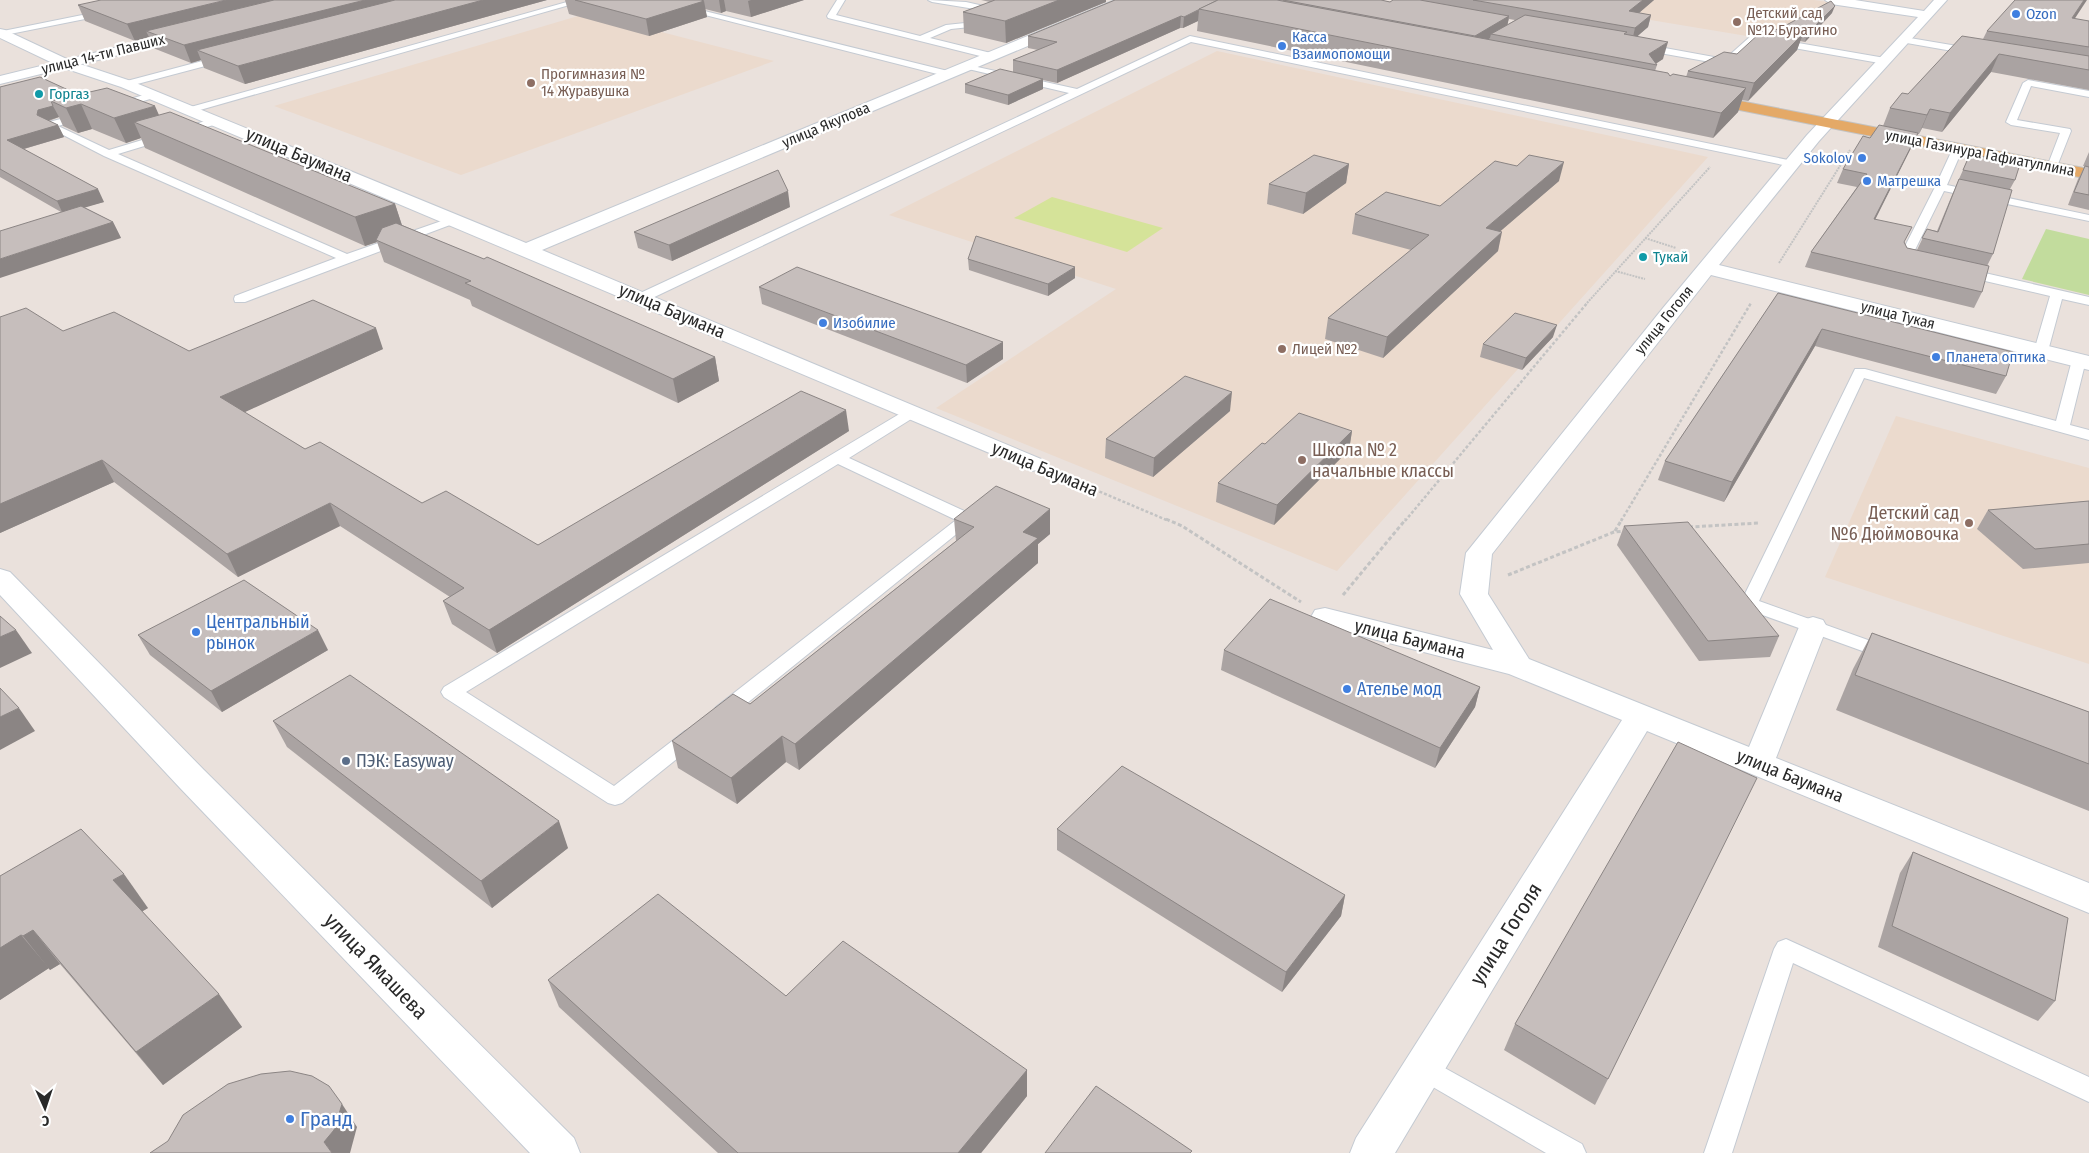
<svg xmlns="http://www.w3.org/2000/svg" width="2089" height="1153" viewBox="0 0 2089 1153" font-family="'Fira Sans Condensed',sans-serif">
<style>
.education{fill:#ebdacd}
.green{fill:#c2dc9d}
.pitch{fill:#d5e399}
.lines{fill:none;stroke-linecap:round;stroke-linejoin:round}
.lane-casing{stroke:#c4cad2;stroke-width:2}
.street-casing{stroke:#c4cad2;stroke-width:2}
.secondary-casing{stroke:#c4cad2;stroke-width:2}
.primary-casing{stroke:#c3c3c3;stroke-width:2}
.path-far2{stroke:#c3c3c3;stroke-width:2;stroke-dasharray:2 1;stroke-linecap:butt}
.path-far1{stroke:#c3c3c3;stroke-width:2.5;stroke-dasharray:3 2;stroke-linecap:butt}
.path{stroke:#c3c3c3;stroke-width:3;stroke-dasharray:4 2.5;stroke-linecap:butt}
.lane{fill:#fff;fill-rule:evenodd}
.street{fill:#fff;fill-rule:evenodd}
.secondary{fill:#fff;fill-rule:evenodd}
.primary{fill:#e4a967;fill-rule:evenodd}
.wall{fill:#aaa3a2;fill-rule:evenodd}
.shaded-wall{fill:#8b8584}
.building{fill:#c6bebc;stroke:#8b8584}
.shop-dot{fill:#3f7fe0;stroke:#fff;stroke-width:2}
.education-dot{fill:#8d6e63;stroke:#fff;stroke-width:2}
.culture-dot{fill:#0f9aa8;stroke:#fff;stroke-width:2}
.service-dot{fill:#5c6f8a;stroke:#fff;stroke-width:2}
.labels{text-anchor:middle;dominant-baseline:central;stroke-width:4.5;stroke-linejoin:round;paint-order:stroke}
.far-education-label{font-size:15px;fill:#785e54;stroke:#fff;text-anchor:start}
.far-shop-label{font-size:15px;fill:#366cbe;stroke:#fff;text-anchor:start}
.far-street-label{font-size:15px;fill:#292929;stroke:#fff}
.far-culture-label{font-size:15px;fill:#0d838f;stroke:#fff;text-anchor:start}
.street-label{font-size:18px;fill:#292929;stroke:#fff}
.education-label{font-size:18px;fill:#785e54;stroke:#fff;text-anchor:start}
.shop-label{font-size:18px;fill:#366cbe;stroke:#fff;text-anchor:start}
.service-label{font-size:18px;fill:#4e5e75;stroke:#fff;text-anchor:start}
.near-street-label{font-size:21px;fill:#292929;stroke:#fff}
.near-shop-label{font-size:21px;fill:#366cbe;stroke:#fff;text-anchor:start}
</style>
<rect width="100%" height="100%" fill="#eae1dc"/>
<!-- education -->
<g class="education">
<polygon points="1530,0 1814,0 1828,2 1789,43"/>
<polygon points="588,13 774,61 461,175 274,106"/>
<polygon points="1217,51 1708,157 1337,571 936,408 1116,289 889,215"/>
<polygon points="1896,416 2089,468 2089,664 1825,577"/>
</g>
<!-- green -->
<polygon class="green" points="2046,229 2089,239 2089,295 2022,279"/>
<!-- pitch -->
<polygon class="pitch" points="1052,197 1163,228 1127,252 1014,218"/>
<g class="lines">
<!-- lane casing -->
<g class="lane-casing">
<g id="lane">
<polygon points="574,0 587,0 193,112 190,113 185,110 187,108"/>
<polygon points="646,0 660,0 952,72 954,74 949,77"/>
<polygon points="837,0 845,0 836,15 920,36 946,25 965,23 993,12 932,2 928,0 966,2 1006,11 970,27 951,29 930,38 995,54 995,58 992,59 828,18 827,16"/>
<polygon points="107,10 110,10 110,14 0,36 0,32 3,31"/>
<polygon points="1752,35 1885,58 1889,61 1885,64 1754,41 1730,64 1727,65 1643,50 1639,47 1643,44 1725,59"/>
<polygon points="1190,36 1793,161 1798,164 1793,167 1191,42 646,301 641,302 635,298 636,295 1069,93 964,68 964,64 1077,89"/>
<polygon points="1904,37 1975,49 1979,52 1975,55 1901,42 1901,38"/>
<polygon points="225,55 228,56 228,60 126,87 121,84 123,82"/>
<polygon points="2028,80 2089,91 2089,97 2031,86 2017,120 2070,129 2071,131 2056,169 2052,170 2047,167 2060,133 2011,125 2006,122 2023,83"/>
<polygon points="154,92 159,95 157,97 116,109 111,106 113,104"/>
<polygon points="84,113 87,114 87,118 58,126 109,150 212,119 220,119 220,123 118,154 347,254 450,218 458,218 460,220 458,222 245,302 235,302 234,299 235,296 336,258 104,156 44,125 45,123"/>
<polygon points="1958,145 1963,148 1947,185 2089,215 2089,221 1944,191 1912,256 1922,258 1924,261 1918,265 1901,261 1899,258 1935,187 1953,148"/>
<polygon points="1963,268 2089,297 2089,305 2062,299 2048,351 2046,354 2036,354 2034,351 2050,296 1959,275 1957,272"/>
<polygon points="2079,356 2086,360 2070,425 2089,430 2089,440 1864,378 1759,601 1893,649 1895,653 1893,657 1886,659 1879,657 1743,608 1740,604 1855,369 1865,369 2056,421 2072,360"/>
<polygon points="911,409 916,410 918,413 916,416 849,458 973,515 975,519 730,717 723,719 716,717 713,712 716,707 956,520 838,464 466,692 614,786 685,731 692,729 699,731 702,736 699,741 622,803 615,805 608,803 444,697 441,692 444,687 906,410"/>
<polygon points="1786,939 2089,1077 2089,1102 1793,963 1732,1153 1704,1153 1774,949 1778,942"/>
<polygon points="1423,1056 1582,1144 1586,1153 1546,1153 1414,1076 1410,1068 1414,1060"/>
</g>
</g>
<!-- street casing -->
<g class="street-casing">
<g id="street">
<polygon points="1115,0 1132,0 1130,3 542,250 1041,459 1044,464 1041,469 1032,471 121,87 61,67 0,38 0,29 5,30 71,61 131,81 526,243"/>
<polygon points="1825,0 1855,0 1924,11 1934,0 1947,0 1819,141 1719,265 2089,356 2089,370 1711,275 1492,554 1488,594 1529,659 1749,747 1799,627 1803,620 1813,617 1823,620 1827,627 1776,758 2089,883 2089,913 1647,731 1395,1153 1350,1153 1356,1138 1622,720 1509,674 1315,624 1311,617 1315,610 1325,608 1493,650 1460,594 1466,553 1663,308 1807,135 1918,17 1831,4"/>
<polygon points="0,569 10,572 204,770 574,1138 580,1153 530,1153 180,788 0,595"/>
</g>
</g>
<!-- secondary casing -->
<g class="secondary-casing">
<polygon id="secondary" points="187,30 194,34 192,37 0,84 0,76"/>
</g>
<!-- primary casing -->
<g class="primary-casing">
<polygon id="primary" points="1704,94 2089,169 2089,179 1699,102 1696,99 1699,96"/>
</g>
<!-- path-far2 -->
<g class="path-far2">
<polyline points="1645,238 1676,248"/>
<polyline points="1779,263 1850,150"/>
<polyline points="1615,271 1645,279"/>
<polyline points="1587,303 1710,167"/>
</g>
<!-- path-far1 -->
<g class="path-far1">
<polyline points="1058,474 1169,521"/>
<polyline points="1405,521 1588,302"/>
<polyline points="1621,521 1751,303"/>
</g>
<!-- path -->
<g class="path">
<polyline points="1166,519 1182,526 1301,602"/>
<polyline points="1689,527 1760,523"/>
<polyline points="1615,531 1622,519"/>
<polyline points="1508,575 1614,532 1626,531"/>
<polyline points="1343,595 1406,519"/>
</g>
<!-- lane -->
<use href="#lane" class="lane"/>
<!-- street -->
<use href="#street" class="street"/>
<!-- secondary -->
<use href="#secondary" class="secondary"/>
<!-- primary -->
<use href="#primary" class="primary"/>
</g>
<!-- wall -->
<g class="wall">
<polygon points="547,0 245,84 204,68 201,60 191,63 153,48 149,37 135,41 85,21 78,5"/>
<polygon points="565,0 804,0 751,17 726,11 721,13 705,9 707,17 649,36 569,14"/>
<polygon points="981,0 1106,0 1106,2 1006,43 964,33 963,12 990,2"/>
<path d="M1115,0H1381L1390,2L1393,0H1654L1639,13L1651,15L1648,27L1637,36L1663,59L1656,63L1657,65L1655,71L1670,76L1686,77L1688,71L1737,54L1779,30L1832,13L1805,42L1800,41L1797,50L1748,101L1742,100L1738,112L1713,138L1197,31L1198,21L1183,28H1180L1057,83L1043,80V89L1008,105L965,93V84L1013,72V60L1038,50L1028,48V36ZM1509,19L1515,20L1507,25Z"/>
<polygon points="2074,19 2089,21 2089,90 1991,72 1942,132 1922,128 1919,134 1918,134 1912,146 1875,219 1905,243 1907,248 1917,250 1927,229 1937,231 1952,195 1970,154 2015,180 2010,189 1993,254 1987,266 1982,292 1974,308 1805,267 1811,252 1857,187 1837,183 1843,169 1870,138 1883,126 1890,108 1983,39 1987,31"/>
<polygon points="0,87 79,95 159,115 395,204 402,225 715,357 719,381 678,403 472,306 470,300 384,262 377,242 365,246 145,148 141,138 126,143 92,129 78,133 63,126 59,117 49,121 58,125 64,137 24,149 104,202 84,207 113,222 121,238 61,212 0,177"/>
<polygon points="2089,152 2089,210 2068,205 2078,179 2085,166 2083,166"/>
<polygon points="1349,164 1346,183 1303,214 1267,204 1269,184"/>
<polygon points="1559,181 1500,231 1498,251 1383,358 1325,339 1328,318 1411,250 1352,234 1355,214 1440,206"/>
<polygon points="790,207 672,261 638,248 634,232"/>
<polygon points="968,259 1075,278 1048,296 969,270"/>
<polygon points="759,287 1003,342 1003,359 967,383 762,304"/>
<polygon points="1778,293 2006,376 1996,394 1815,346 1724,502 1658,480 1665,461"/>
<polygon points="0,317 63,331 189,351 383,349 244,412 305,449 422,503 538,545 849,431 497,653 452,624 443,601 450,597 340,526 238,577 114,482 0,533"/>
<polygon points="1553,337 1522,370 1480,357 1483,344"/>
<polygon points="1230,411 1153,477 1105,458 1106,439"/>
<polygon points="1352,431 1349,450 1274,525 1216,502 1218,483 1265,444"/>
<polygon points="2089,501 2089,563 2023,569 1977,529 1988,510"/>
<polygon points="1050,509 1050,534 1038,544 1038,563 799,770 786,762 737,804 678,768 672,741 750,704 956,541 954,519"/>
<polygon points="1624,526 1779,636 1770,657 1699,661 1617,545"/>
<polygon points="1872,633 2089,712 2089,811 1836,710 1853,669"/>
<polygon points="138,635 328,650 222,712 150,655"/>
<polygon points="1224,650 1480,687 1475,707 1435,768 1221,670"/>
<polygon points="273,721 568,848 492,908 287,747"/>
<polygon points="1057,829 1345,895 1341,916 1282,992 1057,850"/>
<polygon points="1913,852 2055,1001 2038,1021 1878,947 1900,873"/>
<polygon points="0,876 148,908 142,911 242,1027 163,1085 60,964 50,970 49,968 0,1000"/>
<polygon points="548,980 786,996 1027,1070 1027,1096 981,1153 718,1153 559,1007"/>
<polygon points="1515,1024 1608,1079 1595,1105 1504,1050"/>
</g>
<!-- shaded-wall -->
<g class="shaded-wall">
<polygon points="226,0 299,0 146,31 149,37 135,41 127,24"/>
<polygon points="365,0 434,0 197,50 201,60 191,63 184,45"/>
<polygon points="483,0 547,0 245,84 238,66"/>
<polygon points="719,0 724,0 726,11 721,13"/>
<polygon points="751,0 804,0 751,17 748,1"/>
<polygon points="1059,0 1106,0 1106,2 1006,43 1005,21"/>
<polygon points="1643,0 1654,0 1626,24 1629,11"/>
<polygon points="2084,0 2087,0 2064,35 2072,18"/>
<polygon points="704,1 707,17 649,36 646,19"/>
<polygon points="1835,6 1832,13 1805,42 1807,34"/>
<polygon points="1199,10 1198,21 1183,28 1184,17"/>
<polygon points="1651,15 1648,27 1632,41 1635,28"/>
<polygon points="1181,16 1180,28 1057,83 1057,70"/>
<polygon points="1509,16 1507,28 1491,34 1490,38 1473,48 1475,36"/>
<polygon points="1803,34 1797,50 1748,101 1754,83"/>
<polygon points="1668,42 1663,59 1654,65 1649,54"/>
<polygon points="1999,54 1991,72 1942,132 1950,113"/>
<polygon points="1043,79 1043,89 1008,105 1008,95"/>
<polygon points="1746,88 1738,112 1713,138 1721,113"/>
<polygon points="81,104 92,129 78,133 66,108"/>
<polygon points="53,106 59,117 43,122 37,115 38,110"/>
<polygon points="155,106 166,131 134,122 141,138 126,143 114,118"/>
<polygon points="1930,109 1922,128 1919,134 1927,115"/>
<polygon points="58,125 64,137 13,152 7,140"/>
<polygon points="1918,133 1912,146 1868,234 1874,219"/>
<polygon points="1564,162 1559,181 1482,247 1486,228"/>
<polygon points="1349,164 1346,183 1303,214 1306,193"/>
<polygon points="98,189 104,202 63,214 57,201"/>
<polygon points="788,191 790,207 672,261 669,245"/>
<polygon points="395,204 404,232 376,240 377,242 365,246 355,217"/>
<polygon points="113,222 121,238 0,278 0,259"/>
<polygon points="1502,232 1498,251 1383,358 1387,337"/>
<polygon points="1075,267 1075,278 1048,296 1048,284"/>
<polygon points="1557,325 1553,337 1522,370 1526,358"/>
<polygon points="376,328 383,349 230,419 220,397"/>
<polygon points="1822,329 1815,346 1724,502 1732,482"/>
<polygon points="1003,342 1003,359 967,383 966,365"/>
<polygon points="715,357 719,381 678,403 673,379"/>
<polygon points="1232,392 1230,411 1153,477 1154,458"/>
<polygon points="846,410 849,431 497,653 489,630"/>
<polygon points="1352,431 1349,450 1274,525 1277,505"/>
<polygon points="102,460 114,482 0,533 0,504"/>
<polygon points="330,503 340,526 238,577 227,554"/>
<polygon points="1050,509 1050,534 1038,544 1038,563 799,770 795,744 1023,532"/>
<polygon points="16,630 32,653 0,668 0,637"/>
<polygon points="318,630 328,650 222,712 211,691"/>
<polygon points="1480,687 1475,707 1435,768 1440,748"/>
<polygon points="19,708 35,731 0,750 0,717"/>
<polygon points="782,736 786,762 737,804 731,778"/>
<polygon points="559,821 568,848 492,908 481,881"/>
<polygon points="124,874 148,908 138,914 113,880"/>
<polygon points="1345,895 1341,916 1282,992 1286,972"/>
<polygon points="33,930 60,964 50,970 23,936"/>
<polygon points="21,935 49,968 0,1000 0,948"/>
<polygon points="219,994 242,1027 163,1085 136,1052"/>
<polygon points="1027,1070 1027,1096 981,1153 958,1153"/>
<polygon points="342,1104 357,1127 350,1153 332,1153 324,1142"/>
</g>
<!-- building -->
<g class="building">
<polygon points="101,0 226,0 127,24 78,5"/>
<polygon points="274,0 365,0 184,45 146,31"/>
<polygon points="395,0 483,0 238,66 197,50"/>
<polygon points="575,0 701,0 704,1 646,19"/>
<polygon points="995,0 1059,0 1005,21 963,12"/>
<polygon points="1115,0 1218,0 1184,17 1181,16 1057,70 1013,60 1057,42 1028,36"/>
<polygon points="1218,0 1277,0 1668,73 1670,76 1673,74 1746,88 1721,113 1199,9"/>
<polygon points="1283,0 1381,0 1390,2 1393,0 1420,0 1509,16 1475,36"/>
<polygon points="1473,0 1643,0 1629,11 1651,15 1635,28"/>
<polygon points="2015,0 2084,0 2072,18 2089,21 2089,47 1987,31"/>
<polygon points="1831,1 1835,6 1807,34 1779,29"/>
<polygon points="1525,15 1627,32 1624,34 1668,42 1649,54 1657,65 1491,34"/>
<polygon points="1768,28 1803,34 1754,83 1688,71 1724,52 1737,54 1761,32"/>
<polygon points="1962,36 2089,56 2089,70 1999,54 1950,113 1930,109 1927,115 1890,108 1902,93 1908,94"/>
<polygon points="1000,69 1043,79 1008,95 965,84"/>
<polygon points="40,77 79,95 51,101 53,106 38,110 37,115 58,125 7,140 98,189 57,201 0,169 0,87"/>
<polygon points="107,88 155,106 114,118 81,104 66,108 51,101"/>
<polygon points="170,112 395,204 355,217 134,122"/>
<polygon points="1879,125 1918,133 1874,219 1912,227 1904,242 1907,248 1989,266 1982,292 1811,252 1867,174 1843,169 1863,136 1870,138"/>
<polygon points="1970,154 2020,164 2015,180 1963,170"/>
<polygon points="1314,155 1349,164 1306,193 1269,184"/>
<polygon points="1529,155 1564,162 1486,228 1502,232 1387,337 1328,318 1429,235 1355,214 1386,192 1440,206 1495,161 1517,166"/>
<polygon points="2085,166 2089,167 2089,195 2074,192"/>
<polygon points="778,170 788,191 669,245 634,232"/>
<polygon points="1959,179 2012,190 1993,254 1922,238 1927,229 1938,232"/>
<polygon points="81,206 113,222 0,259 0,231"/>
<polygon points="396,223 484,259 487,257 715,357 673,379 465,283 471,281 376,240 382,228"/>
<polygon points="976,236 1075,267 1048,284 968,259"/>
<polygon points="797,267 1003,342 966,365 759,287"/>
<polygon points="1778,293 2013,352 2006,376 1822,329 1732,482 1665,461"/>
<polygon points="313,300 376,328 220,397 305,449 320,442 422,503 446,491 538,545 801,391 846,410 489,630 443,601 464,588 330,503 227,554 102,460 0,504 0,317 26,308 63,331 114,312 189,351"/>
<polygon points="1515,313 1557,325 1526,358 1483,344"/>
<polygon points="1185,376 1232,392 1154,458 1106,439"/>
<polygon points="1299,413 1352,431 1277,505 1218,483 1262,443 1265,444"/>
<polygon points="996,486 1050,509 1023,532 1038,538 795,744 782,736 731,778 672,741 733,694 750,704 974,527 954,519"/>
<polygon points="2089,501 2089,544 2035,549 1988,510"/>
<polygon points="1688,522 1779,636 1708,641 1624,526"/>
<polygon points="244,580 318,630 211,691 138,635"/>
<polygon points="1270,599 1480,687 1440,748 1224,650"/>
<polygon points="0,616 16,630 0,637"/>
<polygon points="1872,633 2089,712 2089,764 1855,675"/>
<polygon points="350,675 559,821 481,881 273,721"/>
<polygon points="0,688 19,708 0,717"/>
<polygon points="1678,742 1757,778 1608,1079 1515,1024"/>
<polygon points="1122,766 1345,895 1286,972 1057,829"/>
<polygon points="81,829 124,874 113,880 219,994 136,1052 33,930 23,936 21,935 0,948 0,876"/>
<polygon points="1913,852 2068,918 2055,1001 1892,926"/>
<polygon points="658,894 786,996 843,941 1027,1070 958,1153 738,1153 548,980"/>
<polygon points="290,1071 312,1076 329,1086 342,1104 334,1130 324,1142 332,1153 150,1153 168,1141 183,1115 228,1084 261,1074"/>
<polygon points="1096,1086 1192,1151 1190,1153 1045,1153"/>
</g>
<!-- markers -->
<g class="shop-dot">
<circle cx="2016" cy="14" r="5"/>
<circle cx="1282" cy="46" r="5"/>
<circle cx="1862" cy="158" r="5"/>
<circle cx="1867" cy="181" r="5"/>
<circle cx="823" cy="323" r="5"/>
<circle cx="1936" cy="357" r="5"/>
<circle cx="196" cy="632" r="5"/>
<circle cx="1347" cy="689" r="5"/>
<circle cx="290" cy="1119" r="5"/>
</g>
<g class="education-dot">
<circle cx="1737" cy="22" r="5"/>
<circle cx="531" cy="83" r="5"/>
<circle cx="1282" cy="349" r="5"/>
<circle cx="1302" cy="460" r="5"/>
<circle cx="1969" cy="523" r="5"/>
</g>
<g class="culture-dot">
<circle cx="39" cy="94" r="5"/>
<circle cx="1643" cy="257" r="5"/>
</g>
<circle class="service-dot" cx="346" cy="761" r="5"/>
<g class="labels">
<!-- far-education labels -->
<g class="far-education-label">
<text x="1747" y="13">Детский сад<tspan x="1747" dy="17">№12 Буратино</tspan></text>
<text x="541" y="74">Прогимназия №<tspan x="541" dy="17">14 Журавушка</tspan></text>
<text x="1292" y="349">Лицей №2</text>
</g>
<!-- far-shop labels -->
<g class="far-shop-label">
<text x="2026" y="14">Ozon</text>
<text x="1292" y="37">Касса<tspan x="1292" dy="17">Взаимопомощи</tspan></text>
<text x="1852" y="158" text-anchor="end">Sokolov</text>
<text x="1877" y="181">Матрешка</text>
<text x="833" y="323">Изобилие</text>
<text x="1946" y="357">Планета оптика</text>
</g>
<!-- far-street labels -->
<g class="far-street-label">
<text transform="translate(103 54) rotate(-14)">улица 14-ти Павших</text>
<text transform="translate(826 125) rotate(-23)">улица Якупова</text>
<text transform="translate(1980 153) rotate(11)">улица Газинура Гафиатуллина</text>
<text transform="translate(1898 315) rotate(14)">улица Тукая</text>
<text transform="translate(1664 320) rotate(-51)">улица Гоголя</text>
</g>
<!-- far-culture labels -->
<g class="far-culture-label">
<text x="49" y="94">Горгаз</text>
<text x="1653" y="257">Тукай</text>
</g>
<!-- street labels -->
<g class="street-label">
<text transform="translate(299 155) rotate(23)">улица Баумана</text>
<text transform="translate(672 311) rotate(23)">улица Баумана</text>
<text transform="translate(1045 469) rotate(23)">улица Баумана</text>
<text transform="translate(1410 639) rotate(14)">улица Баумана</text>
<text transform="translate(1790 776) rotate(22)">улица Баумана</text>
</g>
<!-- education labels -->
<g class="education-label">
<text x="1312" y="450">Школа № 2<tspan x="1312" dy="21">начальные классы</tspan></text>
<text x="1959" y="513" text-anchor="end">Детский сад<tspan x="1959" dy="21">№6 Дюймовочка</tspan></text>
</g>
<!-- shop labels -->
<g class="shop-label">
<text x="206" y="622">Центральный<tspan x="206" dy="21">рынок</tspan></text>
<text x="1357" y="689">Ателье мод</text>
</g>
<!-- service labels -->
<g class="service-label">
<text x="356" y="761">ПЭК: Easyway</text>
</g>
<!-- near-street labels -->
<g class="near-street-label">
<text transform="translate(1506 934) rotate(-58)">улица Гоголя</text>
<text transform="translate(376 966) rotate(46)">улица Ямашева</text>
</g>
<!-- near-shop labels -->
<g class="near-shop-label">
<text x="300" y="1119">Гранд</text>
</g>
</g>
<!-- north arrow -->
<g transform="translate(45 1108) rotate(177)" stroke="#ffffff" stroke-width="4" paint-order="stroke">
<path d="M0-4L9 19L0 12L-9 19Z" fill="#292929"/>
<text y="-8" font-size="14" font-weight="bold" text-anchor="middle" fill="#292929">С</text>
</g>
</svg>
